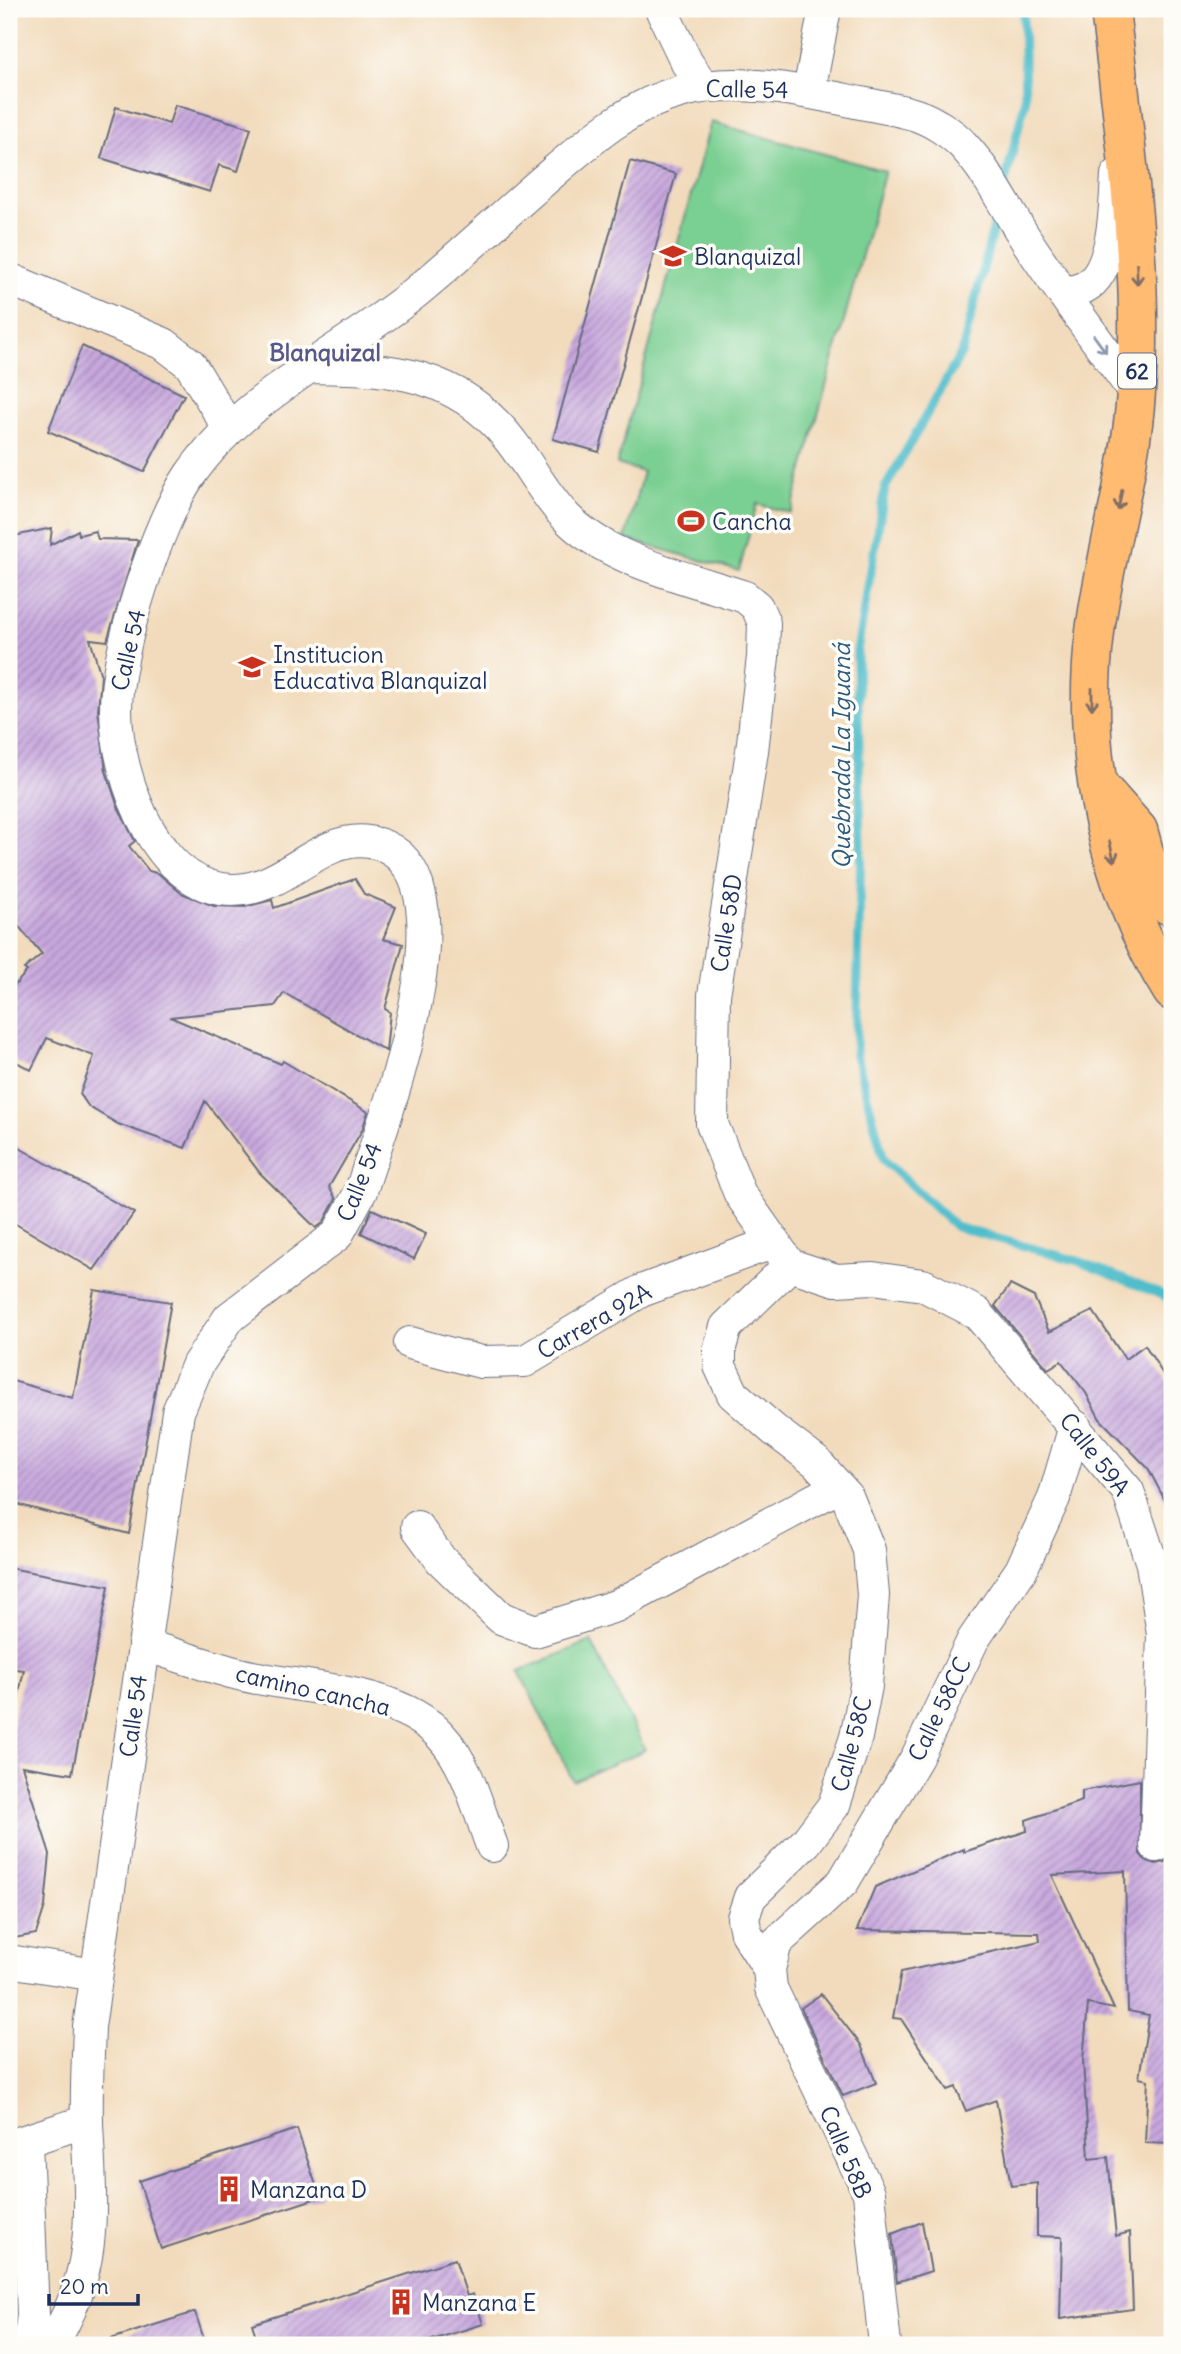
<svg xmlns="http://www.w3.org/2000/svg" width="1181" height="2354" viewBox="0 0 1181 2354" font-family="Delius,sans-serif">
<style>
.grass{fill:#7acf92;stroke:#4a7f78;stroke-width:2}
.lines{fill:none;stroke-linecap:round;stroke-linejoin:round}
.stream{stroke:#50bdcb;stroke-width:9}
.building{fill:url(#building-hatch)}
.minor-casing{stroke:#666b7f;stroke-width:34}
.highway-casing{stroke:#666b7f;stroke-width:41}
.minor{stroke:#fff;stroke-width:32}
.highway{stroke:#febb71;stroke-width:38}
.oneway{stroke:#816e67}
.oneway2{stroke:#8d97ae}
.labels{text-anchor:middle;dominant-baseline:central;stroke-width:7;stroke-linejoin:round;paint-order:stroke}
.shield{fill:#fdfcf7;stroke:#5f6c8c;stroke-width:2}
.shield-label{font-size:21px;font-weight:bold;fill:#1b2f5e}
.street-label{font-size:23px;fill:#1b2f5e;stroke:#fdfcf7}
.poi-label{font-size:23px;fill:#1b2f5e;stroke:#fdfcf7;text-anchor:start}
.neighbourhood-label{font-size:24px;font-weight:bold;fill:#58598b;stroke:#fdfcf7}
.water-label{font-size:24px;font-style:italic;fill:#2b5a7f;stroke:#fdfcf7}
</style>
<defs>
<pattern id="building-hatch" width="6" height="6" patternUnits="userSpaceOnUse" patternTransform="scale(1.75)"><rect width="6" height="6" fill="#c8a8de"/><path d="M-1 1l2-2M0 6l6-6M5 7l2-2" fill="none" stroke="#a289b7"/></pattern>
</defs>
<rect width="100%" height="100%" fill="#fdfcf7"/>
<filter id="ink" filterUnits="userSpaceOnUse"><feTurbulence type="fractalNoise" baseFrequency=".0143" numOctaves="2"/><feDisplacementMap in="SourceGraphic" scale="14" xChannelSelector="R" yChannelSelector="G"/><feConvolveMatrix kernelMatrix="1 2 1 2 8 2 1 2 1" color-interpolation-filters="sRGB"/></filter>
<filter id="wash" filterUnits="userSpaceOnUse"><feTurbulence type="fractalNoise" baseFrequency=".00686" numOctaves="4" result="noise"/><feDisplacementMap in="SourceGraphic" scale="28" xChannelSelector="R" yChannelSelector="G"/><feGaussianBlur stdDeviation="1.57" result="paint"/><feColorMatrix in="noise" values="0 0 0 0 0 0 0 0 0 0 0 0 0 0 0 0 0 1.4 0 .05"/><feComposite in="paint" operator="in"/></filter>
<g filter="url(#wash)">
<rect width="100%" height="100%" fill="#f2dbbc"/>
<!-- grass -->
<g class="grass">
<polygon points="711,122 885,171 791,513 757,504 739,571 625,539 643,472 617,464"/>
<polygon points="591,1641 645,1750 573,1781 519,1671"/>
</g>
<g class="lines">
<!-- stream -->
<g class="stream">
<polyline points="1004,186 1025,102 1023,9"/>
<polyline points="998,210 962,352 885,488 857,651 861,846 856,1055 884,1160 956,1227 1078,1261 1172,1299"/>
</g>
</g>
<g id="blocks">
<!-- building -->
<g class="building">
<polygon points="175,105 251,128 238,171 219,165 210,192 101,158 116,107 169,124"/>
<polygon points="630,161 676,174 599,452 553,439"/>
<polygon points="82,346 184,395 144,472 48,431"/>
<polygon points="52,528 50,545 78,530 79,535 95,531 98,539 138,540 107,641 90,639 101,676 98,710 106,771 118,807 135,841 129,846 149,871 159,874 181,893 214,906 245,907 272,900 274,908 355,879 364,894 396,907 383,939 403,944 385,1009 390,1012 386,1051 284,993 275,1006 170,1017 281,1064 283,1061 368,1112 362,1130 329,1187 336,1199 323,1223 316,1228 260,1173 205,1101 185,1148 118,1124 89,1107 80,1094 94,1056 47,1038 31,1070 9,1058 9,992 27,971 24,969 42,954 9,915 9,537"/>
<polygon points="9,1142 134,1213 94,1270 9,1220"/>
<polygon points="372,1209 426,1234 414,1259 361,1233"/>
<polygon points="1010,1285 1034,1297 1049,1332 1093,1311 1125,1359 1145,1345 1172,1389 1172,1514 1148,1468 1100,1419 1086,1393 1061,1361 1048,1369 995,1306"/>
<polygon points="94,1290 171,1302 129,1534 9,1502 9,1380 73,1398"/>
<polygon points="9,1568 109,1586 72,1774 22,1766 50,1854 45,1906 36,1934 9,1939 9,1739 24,1670 9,1668"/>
<polygon points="1140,1780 1140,1854 1146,1861 1156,1864 1165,1862 1172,1854 1172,2144 1145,2143 1148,2080 1139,2078 1149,2015 1128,2011 1125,1871 1052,1875 1114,2009 1088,2004 1083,2061 1089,2159 1108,2157 1116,2236 1130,2232 1133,2309 1060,2319 1062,2237 1037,2236 1037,2183 1011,2186 996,2100 966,2111 956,2087 948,2090 901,2019 893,2018 901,1972 1040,1941 1039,1933 857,1930 875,1887 964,1849 964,1852 1027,1831 1026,1820 1082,1801 1082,1791"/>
<polygon points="821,1994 861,2045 876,2083 843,2096 801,2008"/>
<polygon points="297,2129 320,2197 161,2249 139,2181"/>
<polygon points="922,2222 931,2271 897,2282 892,2234"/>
<polygon points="455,2259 467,2296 473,2294 483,2324 416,2345 259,2345 252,2324"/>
<polygon points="195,2312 206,2345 109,2345 108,2340"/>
</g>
</g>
</g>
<g filter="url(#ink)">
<use href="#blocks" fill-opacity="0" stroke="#666b7f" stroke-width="2"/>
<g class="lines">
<!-- minor casing -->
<g class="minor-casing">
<g id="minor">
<polyline points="661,9 687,63 703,86"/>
<polyline points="809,91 825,9"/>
<polyline points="9,279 164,344 190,364 228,427"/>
<path d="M1064,294C1071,292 1079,290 1085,287C1115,271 1115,205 1117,175"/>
<path d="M309,367C379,368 443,369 496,424C523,451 539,489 566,517C608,561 689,578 745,597L757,607L764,623L763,657L752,751L714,995L712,1124L740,1194L790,1265L836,1280L873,1278L923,1285L977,1313L1128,1491L1152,1564L1163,1634L1156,1846"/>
<polyline points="410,1343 481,1362 525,1361 641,1291 774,1242"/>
<polyline points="417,1527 441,1560 501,1618 535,1631 616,1606 838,1487"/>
<path d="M144,1645C174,1654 204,1665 235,1673C296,1690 395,1686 441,1736C468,1765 478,1809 492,1846"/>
<polyline points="9,1961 96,1975"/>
<polyline points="769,1969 746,1933 743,1918 750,1897 806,1842 834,1805 856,1737 866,1686 873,1595 869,1550 847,1496 816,1462 774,1430 733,1394 720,1366 720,1347 726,1327 790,1265"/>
<polyline points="26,2141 33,2315 29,2345"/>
<polyline points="9,2146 87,2121"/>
<path d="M51,2345C99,2271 91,2207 87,2123C86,2091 88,2059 89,2027L178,1412L198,1364L229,1318L337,1235L361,1191C381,1126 486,860 369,842C323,835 289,883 245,889C160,902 116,777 116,709C116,650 157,523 190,475C245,395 341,353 416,292C459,257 500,218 543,181C585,145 627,105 683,91C737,76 807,92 861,103C879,107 899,109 916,115C931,120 952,133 963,145C989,173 1005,207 1025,238C1060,292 1099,343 1136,394"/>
<polyline points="885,2345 869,2193 771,1988 769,1969 776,1943 843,1882 917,1757 973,1640 1021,1570 1054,1498 1075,1426"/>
</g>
</g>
<!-- highway casing -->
<g class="highway-casing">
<g id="highway">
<path d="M1110,9C1124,136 1145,264 1136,392C1131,474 1105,551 1095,632C1080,753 1107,887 1172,991"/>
<polyline points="1099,786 1138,830 1157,899 1172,907"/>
</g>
</g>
<!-- minor -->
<use href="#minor" class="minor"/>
<!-- highway -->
<use href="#highway" class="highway"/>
</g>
<!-- one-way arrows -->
<defs><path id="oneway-shaft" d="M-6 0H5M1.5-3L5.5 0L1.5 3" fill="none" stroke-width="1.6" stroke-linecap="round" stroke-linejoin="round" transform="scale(1.75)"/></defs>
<g class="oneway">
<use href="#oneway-shaft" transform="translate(1137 274) rotate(88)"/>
<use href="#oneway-shaft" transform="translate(1120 500) rotate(101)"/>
<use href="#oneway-shaft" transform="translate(1092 699) rotate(90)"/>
<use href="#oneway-shaft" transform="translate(1112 852) rotate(77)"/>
</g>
<use class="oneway2" href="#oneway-shaft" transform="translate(1100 344) rotate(54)"/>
</g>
<!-- icons -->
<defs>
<g id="school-bare" transform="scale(2.1)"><path d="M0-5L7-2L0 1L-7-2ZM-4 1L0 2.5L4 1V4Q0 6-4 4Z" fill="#c8321e" stroke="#fdfcf7" stroke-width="2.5" paint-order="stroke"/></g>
<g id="stadium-bare" transform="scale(2.1)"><path d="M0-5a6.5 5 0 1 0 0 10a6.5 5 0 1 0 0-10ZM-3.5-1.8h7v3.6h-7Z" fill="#c8321e" stroke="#fdfcf7" stroke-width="2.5" paint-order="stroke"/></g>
<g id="building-bare" transform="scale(2.1)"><path d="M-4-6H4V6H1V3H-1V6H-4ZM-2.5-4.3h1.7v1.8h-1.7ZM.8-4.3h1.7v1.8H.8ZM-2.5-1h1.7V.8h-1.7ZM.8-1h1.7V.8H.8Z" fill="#c8321e" stroke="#fdfcf7" stroke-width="2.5" paint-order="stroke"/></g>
</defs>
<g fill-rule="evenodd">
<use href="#school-bare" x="673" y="256"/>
<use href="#stadium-bare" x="691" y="521"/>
<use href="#school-bare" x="252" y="667"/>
<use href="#building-bare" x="229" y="2189"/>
<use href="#building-bare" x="401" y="2302"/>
</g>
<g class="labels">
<!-- shield labels -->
<rect class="shield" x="1118" y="353.5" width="38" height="35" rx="5"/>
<g class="shield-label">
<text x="1137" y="371">62</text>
</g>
<!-- street labels -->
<g class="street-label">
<text transform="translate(747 89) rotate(1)">Calle 54</text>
<text transform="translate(128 650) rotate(-77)">Calle 54</text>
<text transform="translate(726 923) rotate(-81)">Calle 58D</text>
<text transform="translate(359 1182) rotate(-68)">Calle 54</text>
<text transform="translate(594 1321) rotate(-30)">Carrera 92A</text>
<text transform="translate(1095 1454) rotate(52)">Calle 59A</text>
<text transform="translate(313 1690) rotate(13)">camino cancha</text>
<text transform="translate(939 1709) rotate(-64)">Calle 58CC</text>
<text transform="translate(133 1716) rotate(-82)">Calle 54</text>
<text transform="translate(851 1744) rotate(-75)">Calle 58C</text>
<text transform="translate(846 2152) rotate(67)">Calle 58B</text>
</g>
<!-- poi labels -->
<g class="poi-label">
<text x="694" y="256">Blanquizal</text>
<text x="712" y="521">Cancha</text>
<text x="273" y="654">Institucion<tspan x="273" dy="26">Educativa Blanquizal</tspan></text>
<text x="250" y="2189">Manzana D</text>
<text x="422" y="2302">Manzana E</text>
</g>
<!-- neighbourhood labels -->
<g class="neighbourhood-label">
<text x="325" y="352">Blanquizal</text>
</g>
<!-- water labels -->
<g class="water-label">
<text transform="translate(841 756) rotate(-90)">Quebrada La Iguaná</text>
</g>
</g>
<!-- margin -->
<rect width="1181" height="2354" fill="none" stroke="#fdfcf7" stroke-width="35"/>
<!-- scale -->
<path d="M49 2294v10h89v-10" fill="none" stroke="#1b2f5e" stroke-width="3.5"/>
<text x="60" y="2294" font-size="21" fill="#1b2f5e" stroke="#fdfcf7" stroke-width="5" paint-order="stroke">20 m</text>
</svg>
